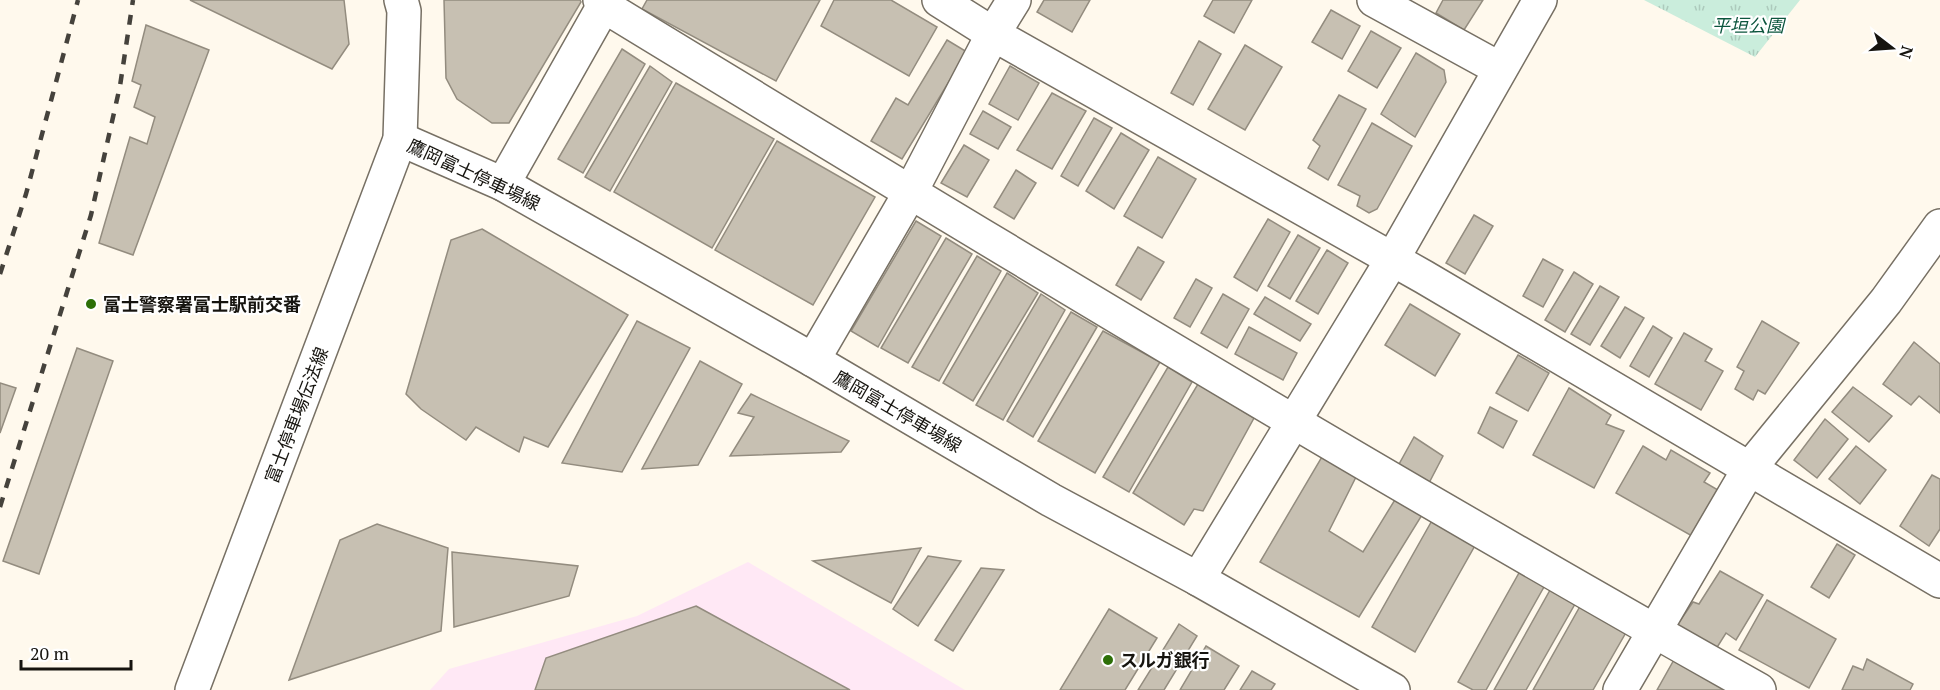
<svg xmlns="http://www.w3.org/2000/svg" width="1940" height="690" viewBox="0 0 1940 690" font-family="'PT Serif','Noto Sans JP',serif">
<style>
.industrial{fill:#ffe8f5}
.grass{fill:url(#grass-tufts)}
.building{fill:#c7c0b2;stroke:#938c7f;stroke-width:1.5}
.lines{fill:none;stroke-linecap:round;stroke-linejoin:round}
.street-casing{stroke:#777064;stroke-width:36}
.secondary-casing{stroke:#777064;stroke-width:36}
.street{stroke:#fff;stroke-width:33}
.secondary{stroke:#fff;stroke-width:33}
.rail{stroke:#45423c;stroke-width:4.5;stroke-dasharray:10 10;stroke-linecap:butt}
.poi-dot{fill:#2d6f07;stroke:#fff;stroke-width:2}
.labels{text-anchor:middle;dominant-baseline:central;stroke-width:4.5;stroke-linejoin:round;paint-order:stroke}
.park-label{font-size:18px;font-style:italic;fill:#0b553d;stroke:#fff}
.street-label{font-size:18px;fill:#16140f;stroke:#fff}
.poi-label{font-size:18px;font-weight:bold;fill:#16140f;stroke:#fff;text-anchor:start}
</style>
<defs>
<pattern id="grass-tufts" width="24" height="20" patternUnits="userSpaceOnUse" patternTransform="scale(1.5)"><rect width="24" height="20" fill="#caeddc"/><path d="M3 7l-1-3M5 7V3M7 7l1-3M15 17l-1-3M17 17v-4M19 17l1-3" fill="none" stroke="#adcabc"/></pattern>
</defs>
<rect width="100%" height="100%" fill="#fff9ed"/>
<!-- industrial -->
<polygon class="industrial" points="748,562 965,690 430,690 449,669 637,616"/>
<!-- grass -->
<polygon class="grass" points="1644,0 1800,0 1755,57"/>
<!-- building -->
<g class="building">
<polygon points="190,0 344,0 349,44 332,69"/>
<polygon points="444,0 580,0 581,2 509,123 492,123 457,99 446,78"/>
<polygon points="647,0 820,0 776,81 642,9"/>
<polygon points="834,0 891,0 937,27 909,76 821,26"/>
<polygon points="1044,0 1090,0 1072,32 1037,12"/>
<polygon points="1213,0 1252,0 1234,33 1204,16"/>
<polygon points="1443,0 1483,0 1464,30 1436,13"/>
<polygon points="1331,10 1360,26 1342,59 1312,42"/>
<polygon points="146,25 209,50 133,255 99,243 130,137 147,144 155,117 134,107 141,85 132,81"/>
<polygon points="1371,31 1401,48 1377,88 1348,71"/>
<polygon points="947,40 967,52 902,159 871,141 896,98 908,105"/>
<polygon points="1199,41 1221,54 1193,105 1171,93"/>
<polygon points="1245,45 1282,67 1245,130 1208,109"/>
<polygon points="622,49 645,64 583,173 558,159"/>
<polygon points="1416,53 1444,70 1446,82 1415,137 1381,114"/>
<polygon points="650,66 672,82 610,191 585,177"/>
<polygon points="1010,66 1039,83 1018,120 989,104"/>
<polygon points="676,83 774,139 712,248 614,192"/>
<polygon points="1052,93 1086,111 1052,169 1017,150"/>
<polygon points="1339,95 1366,109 1328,180 1308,168 1320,146 1313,140"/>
<polygon points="983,111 1011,127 998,149 970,134"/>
<polygon points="1094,118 1112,128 1078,186 1061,176"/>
<polygon points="1372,123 1412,146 1377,209 1369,213 1357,206 1360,196 1338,185"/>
<polygon points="1121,133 1149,150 1114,209 1086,191"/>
<polygon points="777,141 875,197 813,305 715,250"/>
<polygon points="964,145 989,160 967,197 941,183"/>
<polygon points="1158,157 1196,179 1162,238 1124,216"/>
<polygon points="1016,170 1036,183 1014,219 994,207"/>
<polygon points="1474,215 1493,226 1465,274 1446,263"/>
<polygon points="1268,219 1290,232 1257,291 1234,277"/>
<polygon points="916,221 941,236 878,347 851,331"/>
<polygon points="482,229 628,315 548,447 524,437 519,452 476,427 466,440 421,409 406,394 451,240"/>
<polygon points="1298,235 1320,248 1290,299 1268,286"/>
<polygon points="946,238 972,254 908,363 881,348"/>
<polygon points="1138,247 1164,262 1141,300 1116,285"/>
<polygon points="1327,250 1348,263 1318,314 1296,301"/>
<polygon points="977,256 1001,271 939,381 912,367"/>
<polygon points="1543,259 1563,270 1543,307 1523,296"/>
<polygon points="1574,272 1593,284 1565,332 1545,320"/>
<polygon points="1007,273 1038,293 973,401 943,383"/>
<polygon points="1196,279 1212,288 1190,327 1174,318"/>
<polygon points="1600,286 1619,297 1590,345 1571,334"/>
<polygon points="1041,294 1065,310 1003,420 976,405"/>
<polygon points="1223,294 1249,309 1227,348 1201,333"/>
<polygon points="1265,297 1311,324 1300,341 1254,314"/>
<polygon points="1410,304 1460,334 1435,376 1385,345"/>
<polygon points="1625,307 1644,318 1620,358 1601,346"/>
<polygon points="1071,312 1097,327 1033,437 1007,421"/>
<polygon points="637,321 690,348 622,472 562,463"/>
<polygon points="1762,321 1799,343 1765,394 1758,390 1753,400 1735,389 1744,371 1737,367"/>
<polygon points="1653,326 1672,338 1649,377 1630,366"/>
<polygon points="1249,327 1297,353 1283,380 1235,354"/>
<polygon points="1103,331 1160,362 1095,473 1038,441"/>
<polygon points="1684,333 1712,349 1705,361 1723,371 1701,410 1655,384"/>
<polygon points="1914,342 1940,364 1940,413 1919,396 1911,405 1883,384"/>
<polygon points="77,348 113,361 39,574 3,561"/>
<polygon points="1518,355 1549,373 1528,411 1496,393"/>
<polygon points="700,361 742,384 698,465 642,469"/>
<polygon points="1168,367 1192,382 1129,492 1103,477"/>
<polygon points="0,383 16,388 0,433"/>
<polygon points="1198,384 1254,418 1203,511 1194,509 1184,525 1133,493"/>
<polygon points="1853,387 1892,416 1869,442 1832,412"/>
<polygon points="1569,388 1611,415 1606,424 1624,431 1594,488 1533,455"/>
<polygon points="751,394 849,441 841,452 730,456 754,417 738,413"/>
<polygon points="1490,407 1517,421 1503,448 1478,433"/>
<polygon points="1825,419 1848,439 1817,478 1794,460"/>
<polygon points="1414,437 1443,456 1429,483 1398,466"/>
<polygon points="1643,446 1666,460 1671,450 1710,473 1704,482 1718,490 1692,536 1616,493"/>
<polygon points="1856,446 1886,470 1860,504 1829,479"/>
<polygon points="1323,455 1356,477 1329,531 1363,552 1396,498 1422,515 1359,617 1260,562"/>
<polygon points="1932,475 1940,479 1940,529 1929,546 1900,526"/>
<polygon points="1434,517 1477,542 1415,652 1372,627"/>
<polygon points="377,524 448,548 441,631 289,680 340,540"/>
<polygon points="1837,544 1855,555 1829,598 1811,587"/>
<polygon points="921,548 891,603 813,561"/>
<polygon points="452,552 578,566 569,596 454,627"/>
<polygon points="928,556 961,561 918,626 893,609"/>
<polygon points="1524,564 1549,578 1486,690 1473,690 1458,682"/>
<polygon points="981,568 1004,570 953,651 935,640"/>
<polygon points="1720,571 1763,595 1736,640 1726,633 1716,649 1675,628 1693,602 1699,604"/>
<polygon points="1554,583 1579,597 1526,690 1494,690"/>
<polygon points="1767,600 1836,639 1809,688 1739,650"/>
<polygon points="1583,601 1628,629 1593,690 1533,690"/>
<polygon points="696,606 850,690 535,690 546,658"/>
<polygon points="1109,609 1157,638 1125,690 1060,690"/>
<polygon points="1179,624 1197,636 1164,690 1138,690"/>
<polygon points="1206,646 1239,666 1224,690 1180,690"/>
<polygon points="1675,658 1733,690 1657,690"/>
<polygon points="1867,659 1913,684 1910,690 1842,690 1853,666 1863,670"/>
<polygon points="1252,671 1275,684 1271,690 1240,690"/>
</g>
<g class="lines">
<!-- street casing -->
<g class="street-casing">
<g id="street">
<path d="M600,0L604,6C986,239 1369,471 1759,690"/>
<polyline points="939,0 993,34 1424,277 1940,581"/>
<polyline points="1374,0 1500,69"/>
<polyline points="503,184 607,0"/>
<polyline points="813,360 910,193 993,34 1014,0"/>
<polyline points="1620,690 1749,469 1886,301 1940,226"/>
</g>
</g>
<!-- secondary casing -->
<g class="secondary-casing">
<g id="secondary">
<polyline points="400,139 503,184 813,360 1051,500 1198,579 1393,690"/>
<polyline points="1198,579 1392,260 1540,0"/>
<polyline points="192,690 400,139 404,11 401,0"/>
</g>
</g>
<!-- street -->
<use href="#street" class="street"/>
<!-- secondary -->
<use href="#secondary" class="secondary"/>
<!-- rail -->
<g class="rail">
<polyline points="0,274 26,194 78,0"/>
<polyline points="0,507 91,215 120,86 133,0"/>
</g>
</g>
<!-- markers -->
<g class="poi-dot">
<circle cx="91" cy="304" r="6"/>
<circle cx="1108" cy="660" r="6"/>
</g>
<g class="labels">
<!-- park labels -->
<g class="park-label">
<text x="1748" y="25">平垣公園</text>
</g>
<!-- street labels -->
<g class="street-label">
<text transform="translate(474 174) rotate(25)">鷹岡富士停車場線</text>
<text transform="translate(898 411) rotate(30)">鷹岡富士停車場線</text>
<text transform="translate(296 415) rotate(-69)">富士停車場伝法線</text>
</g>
<!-- poi labels -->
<g class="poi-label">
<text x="103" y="304">富士警察署富士駅前交番</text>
<text x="1120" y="660">スルガ銀行</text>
</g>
</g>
<!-- north arrow -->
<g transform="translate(1892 48) rotate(107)" stroke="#ffffff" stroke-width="4.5" paint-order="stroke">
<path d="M0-4.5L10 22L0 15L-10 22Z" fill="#16140f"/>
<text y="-9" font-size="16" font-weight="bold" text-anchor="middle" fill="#16140f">N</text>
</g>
<!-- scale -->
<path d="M21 660v9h110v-9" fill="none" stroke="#16140f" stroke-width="3"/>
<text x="30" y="660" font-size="18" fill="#16140f" stroke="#ffffff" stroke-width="4.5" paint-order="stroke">20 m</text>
</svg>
